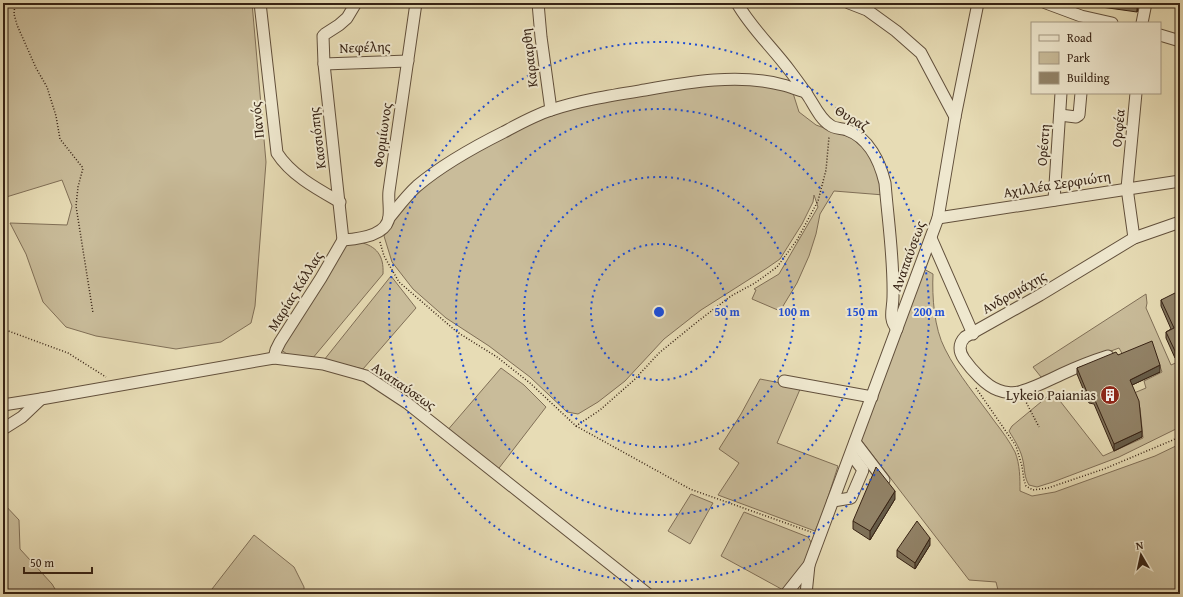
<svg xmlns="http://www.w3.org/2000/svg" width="1183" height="597" viewBox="0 0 1183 597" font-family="'Gentium Book Plus',serif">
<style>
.green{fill:#c9bc9a;stroke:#806f57}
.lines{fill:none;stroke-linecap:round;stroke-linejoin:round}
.minor-casing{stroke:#62503c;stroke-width:13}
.path{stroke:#362214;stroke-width:1.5;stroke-dasharray:1 2;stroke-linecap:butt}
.minor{stroke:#efe8cf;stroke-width:11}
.wall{fill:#7e7159;stroke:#362214}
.shaded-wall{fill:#665c49;stroke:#362214}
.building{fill:#928368;stroke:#362214}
.ring{fill:none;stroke:#1d4ed8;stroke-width:2;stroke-dasharray:2 4}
.labels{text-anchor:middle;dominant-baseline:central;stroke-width:4;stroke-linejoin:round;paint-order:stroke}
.street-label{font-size:14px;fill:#362214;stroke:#efe8cf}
.poi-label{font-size:14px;fill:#362214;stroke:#efe8cf;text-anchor:end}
.centre{fill:#1d4ed8;stroke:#efe8cf;stroke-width:2}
.ring-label{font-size:12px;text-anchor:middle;font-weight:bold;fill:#1d4ed8;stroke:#efe8cf;stroke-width:4;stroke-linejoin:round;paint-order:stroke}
</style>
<rect width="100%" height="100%" fill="#e7dcb5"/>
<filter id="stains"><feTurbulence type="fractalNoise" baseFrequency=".005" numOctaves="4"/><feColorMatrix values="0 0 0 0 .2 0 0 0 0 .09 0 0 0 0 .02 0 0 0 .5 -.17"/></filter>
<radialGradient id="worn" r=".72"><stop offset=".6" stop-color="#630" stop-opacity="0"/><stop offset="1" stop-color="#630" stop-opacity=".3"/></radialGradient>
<!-- green -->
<g class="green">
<polygon points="3,3 252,3 266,162 255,306 251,323 221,342 176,349 96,336 66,327 43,302 26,254 10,223 67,225 72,206 62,180 3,198 3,130 7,129 3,121"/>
<polygon points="745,82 792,90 799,112 816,125 852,138 872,156 884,195 834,191 820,214 816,234 809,256 797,283 780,311 752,299 756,290 754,289 779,274 786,262 818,207 814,195 813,202 802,224 780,259 767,268 701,310 664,339 625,381 598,402 578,414 567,412 530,377 489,346 446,318 413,289 392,262 384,236 392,223 418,189 466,158 538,118 580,106 690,86"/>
<path d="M359,242C377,246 384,256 383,274L312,359L287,354L280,349L342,249L348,243Z"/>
<path d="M924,269L933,274C932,297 934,328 945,349C958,375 978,398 995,422C1002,431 1010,442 1015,452C1020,464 1020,479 1020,491L1032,496L1055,492L1155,456L1180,444V594H999L996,582L969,580L861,440Z"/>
<polygon points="391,276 416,308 363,369 324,360"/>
<path d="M1146,294L1147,303L1146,308L1171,365L1180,361V427L1119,457L1053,482L1037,487L1029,485C1024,477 1025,470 1023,461C1021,450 1015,441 1009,431L1012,426L1053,392L1103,456L1143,438L1140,408L1134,393L1146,388L1144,381L1162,372L1153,346L1124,357L1119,348L1041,377L1033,367Z"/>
<polygon points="501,368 524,385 546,407 496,472 446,432"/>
<polygon points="760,379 801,387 777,443 838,466 823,513 815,531 718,495 739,463 719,449 741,414"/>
<polygon points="691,494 713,503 690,544 668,531"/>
<polygon points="3,503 19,520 20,549 52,584 58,594 3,594"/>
<polygon points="744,512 808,537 811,542 807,561 785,591 721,556"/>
<polygon points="254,535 294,567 304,587 304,594 213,594 212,589"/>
</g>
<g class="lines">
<!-- minor casing -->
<g class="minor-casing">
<g id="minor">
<path d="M260,3L277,153C291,175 317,189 340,202"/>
<polyline points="538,3 541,37 551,110"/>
<path d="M737,3C751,28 773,48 790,71C796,79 802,87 808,96C814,105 820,119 830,125C834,129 842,128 847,130C869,138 880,162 885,183C888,221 894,259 893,297C893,309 888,319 897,329"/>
<polyline points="849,3 867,10 896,31 921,53 955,117"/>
<polyline points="1046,3 1081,16 1112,23"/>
<polyline points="1142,23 1146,3"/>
<polyline points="1160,35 1180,41"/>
<polyline points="324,64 408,61"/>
<polyline points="1060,115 1076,117 1079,115 1081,93"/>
<polyline points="1054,200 1061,93"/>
<path d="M389,218C398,207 407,195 417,186C443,164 474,147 504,132C519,124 535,115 551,110C581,100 614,95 645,90C689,82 739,73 783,85C791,87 798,90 806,92"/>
<polyline points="938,218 1180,181"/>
<polyline points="931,238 973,334"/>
<polyline points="1134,238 1127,188 1136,93"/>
<path d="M343,240C358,239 388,236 389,216C390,208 388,199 389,191L416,3"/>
<polyline points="343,240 324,64 323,36 325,34 339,25 347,18 356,3"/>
<path d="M1108,356C1092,361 1077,367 1062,374C1049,380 1036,387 1022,391C1015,394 1005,393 998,390C986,386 971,369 964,359C959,352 958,344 965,337L1040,295L1134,238L1180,222"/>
<polyline points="274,358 276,350 280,342 321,278 343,240"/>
<polyline points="784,381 872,397"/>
<polyline points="3,405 41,399 274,358 323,364 366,376 407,403 648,594"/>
<polyline points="3,429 22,417 41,399"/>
<polyline points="855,442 884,480"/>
<polyline points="833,501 851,498 863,470 851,454"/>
<polyline points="786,594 809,565 938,218 955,117 978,3"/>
<polyline points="806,594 809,565"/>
</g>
</g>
<!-- path -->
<g class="path">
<polyline points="15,3 14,14 17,25 36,68 47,87 56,116 60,139 83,168 78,187 76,206 93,313"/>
<polyline points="380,242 384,256 399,282 457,332 497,357 530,383 576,426 600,410 634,380 659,353 697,322 731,296 755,283 777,267 797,240 818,201 826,170 829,137"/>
<polyline points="3,329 68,353 106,377"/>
<polyline points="976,388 1016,446 1022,466 1024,480 1026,486 1033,490 1048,488 1104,469 1180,437"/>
<polyline points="1025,400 1039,427"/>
<polyline points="576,426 690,489 811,532"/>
</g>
<!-- minor -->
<use href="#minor" class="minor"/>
</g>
<!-- wall -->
<g class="wall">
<polygon points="1080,3 1139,3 1137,12 1080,4"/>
<polygon points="1180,299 1180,355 1175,358 1166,338 1166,332 1171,329 1161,306 1161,300 1178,300"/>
<polygon points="1118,355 1160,372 1132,385 1142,437 1114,451 1094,404 1089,403 1077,374 1077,368"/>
<polygon points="895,499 870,540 853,529 853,521"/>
<polygon points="930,545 915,569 897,557 897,550"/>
</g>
<!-- shaded-wall -->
<g class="shaded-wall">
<polygon points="1138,3 1139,3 1137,12 1137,5"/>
<polygon points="1180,349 1180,355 1175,358 1175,351"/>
<polygon points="1160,365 1160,372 1130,386 1130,380"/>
<polygon points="1142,431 1142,437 1114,451 1114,444"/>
<polygon points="895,491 895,499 870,540 870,531"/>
<polygon points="930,538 930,545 915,569 915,563"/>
</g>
<!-- building -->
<g class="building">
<polygon points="1121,3 1138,3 1137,5"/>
<polygon points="1175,293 1178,300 1180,299 1180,349 1175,351 1166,332 1174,328 1161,300"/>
<polygon points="1152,341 1160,365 1130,380 1139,401 1142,431 1114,444 1094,398 1089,397 1077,368 1116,352 1118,355"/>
<polygon points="876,467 895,491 870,531 853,521"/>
<polygon points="917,521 930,538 915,563 897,550"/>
</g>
<!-- distance rings -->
<g class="ring">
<circle cx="659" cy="312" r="68"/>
<circle cx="659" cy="312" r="135"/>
<circle cx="659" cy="312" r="203"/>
<circle cx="659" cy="312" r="270"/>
</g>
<!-- icons -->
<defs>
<g id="building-disc" transform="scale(1)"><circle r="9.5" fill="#8f2418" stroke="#efe8cf"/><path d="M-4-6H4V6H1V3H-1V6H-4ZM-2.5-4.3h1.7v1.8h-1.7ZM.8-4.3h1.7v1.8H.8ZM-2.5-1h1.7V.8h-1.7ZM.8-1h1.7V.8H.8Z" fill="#fff"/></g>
</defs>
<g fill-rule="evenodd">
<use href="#building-disc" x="1110" y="395"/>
</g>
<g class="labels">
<!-- street labels -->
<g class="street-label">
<text transform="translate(365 47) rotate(-2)">Νεφέλης</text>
<text transform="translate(529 58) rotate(-97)">Καρααρθη</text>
<text transform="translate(852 118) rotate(31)">Θυραζ</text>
<text transform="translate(257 120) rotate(-96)">Πανός</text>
<text transform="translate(1118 128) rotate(-85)">Ορφέα</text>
<text transform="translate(382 135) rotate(-82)">Φορμίωνος</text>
<text transform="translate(317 138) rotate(-97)">Κασσιόπης</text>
<text transform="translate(1043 145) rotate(-86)">Ορέστη</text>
<text transform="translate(1057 184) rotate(-9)">Αχιλλέα Σερφιώτη</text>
<text transform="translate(908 256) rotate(-70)">Αναπαύσεως</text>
<text transform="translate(295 291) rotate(-58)">Μαρίας Κάλλας</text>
<text transform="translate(1014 292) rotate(-30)">Ανδρομάχης</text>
<text transform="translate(404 386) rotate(34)">Αναπαύσεως</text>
</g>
<!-- poi labels -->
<g class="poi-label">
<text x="1096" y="395">Lykeio Paianias</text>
</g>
</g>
<circle cx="659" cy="312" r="6" class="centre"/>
<g class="ring-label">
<text x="727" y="316">50 m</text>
<text x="794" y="316">100 m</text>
<text x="862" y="316">150 m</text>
<text x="929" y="316">200 m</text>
</g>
<!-- margin -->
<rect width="1183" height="597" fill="none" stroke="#e7dcb5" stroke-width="16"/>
<rect x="4" y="4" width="1175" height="589" fill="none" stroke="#362214" stroke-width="2"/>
<rect x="8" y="8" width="1167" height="581" fill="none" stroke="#362214"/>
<!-- legend -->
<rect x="1031" y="22" width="130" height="72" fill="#efe8cf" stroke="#a59984"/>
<rect x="1039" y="35" width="20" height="6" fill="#efe8cf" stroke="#a59984"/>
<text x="1067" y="42" font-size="12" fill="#362214">Road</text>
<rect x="1039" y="52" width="20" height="12" fill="#c9bc9a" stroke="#a59984"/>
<text x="1067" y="62" font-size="12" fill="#362214">Park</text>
<rect x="1039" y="72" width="20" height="12" fill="#928368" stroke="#a59984"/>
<text x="1067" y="82" font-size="12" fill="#362214">Building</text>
<!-- north arrow -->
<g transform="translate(1141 555) rotate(351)" stroke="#efe8cf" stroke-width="3" paint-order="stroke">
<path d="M0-3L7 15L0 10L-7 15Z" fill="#362214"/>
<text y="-6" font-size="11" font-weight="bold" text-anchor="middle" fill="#362214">N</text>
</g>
<!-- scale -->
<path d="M24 567v6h68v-6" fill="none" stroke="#362214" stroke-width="2"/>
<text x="30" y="567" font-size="12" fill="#362214" stroke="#efe8cf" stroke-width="3" paint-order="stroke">50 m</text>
<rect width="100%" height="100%" filter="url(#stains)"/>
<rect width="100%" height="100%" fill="url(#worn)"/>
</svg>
